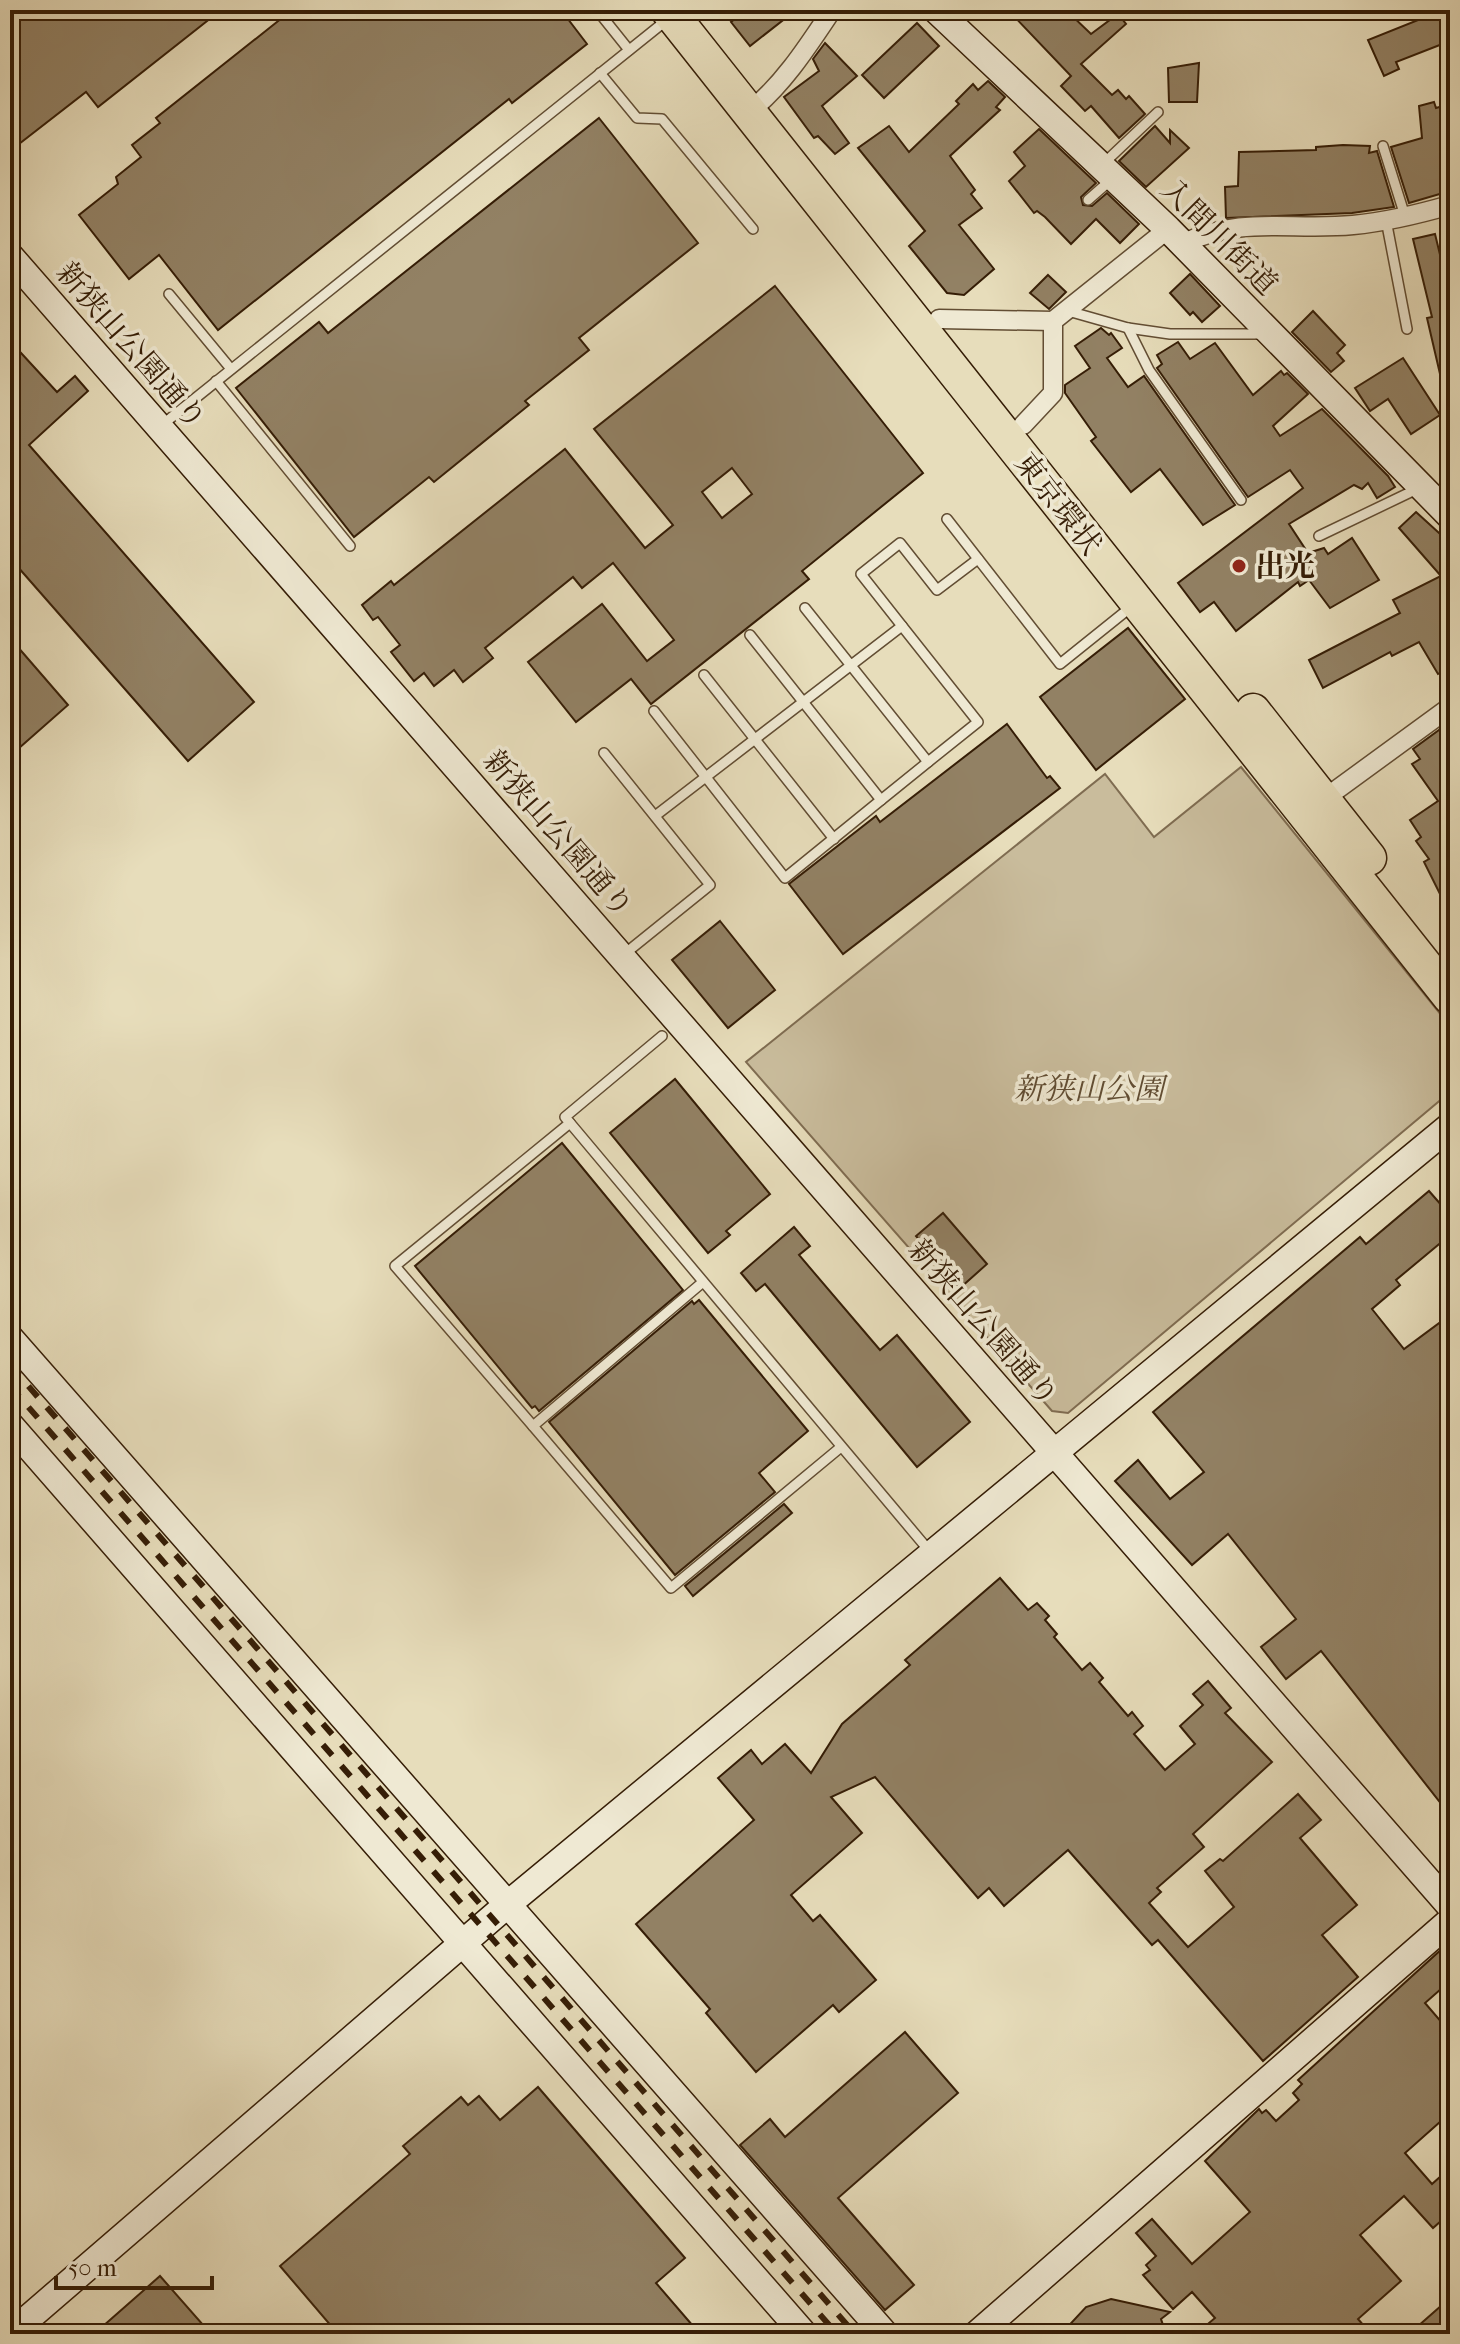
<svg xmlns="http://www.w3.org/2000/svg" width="1460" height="2344" viewBox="0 0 1460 2344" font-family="'IM FELL French Canon','Noto Serif JP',serif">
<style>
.green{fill:#c9bc9c;stroke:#7f6c51;stroke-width:2}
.building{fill:#928164;stroke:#351d06;stroke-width:2;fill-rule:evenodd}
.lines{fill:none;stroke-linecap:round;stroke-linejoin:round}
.lane-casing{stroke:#624d33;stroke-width:12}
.street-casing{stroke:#624d33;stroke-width:21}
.secondary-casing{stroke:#351d06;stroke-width:29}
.highway-casing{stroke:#351d06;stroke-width:37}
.lane{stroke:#efe9d3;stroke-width:9}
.street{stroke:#efe9d3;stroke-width:18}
.secondary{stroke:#efe9d3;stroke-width:26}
.highway{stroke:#e7ddbb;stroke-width:34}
.rail{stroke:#351d06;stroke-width:6;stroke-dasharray:14 14;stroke-linecap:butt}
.poi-dot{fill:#8f2418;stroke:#efe9d3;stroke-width:3}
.labels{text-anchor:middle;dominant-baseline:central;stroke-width:7;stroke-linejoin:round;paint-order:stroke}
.street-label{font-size:30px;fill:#351d06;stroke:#efe9d3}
.poi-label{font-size:30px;font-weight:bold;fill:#351d06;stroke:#efe9d3;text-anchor:start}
.park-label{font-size:30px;font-style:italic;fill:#614d33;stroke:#efe9d3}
</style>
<rect width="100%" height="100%" fill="#e7ddbb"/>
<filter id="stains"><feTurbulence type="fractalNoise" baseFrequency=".0025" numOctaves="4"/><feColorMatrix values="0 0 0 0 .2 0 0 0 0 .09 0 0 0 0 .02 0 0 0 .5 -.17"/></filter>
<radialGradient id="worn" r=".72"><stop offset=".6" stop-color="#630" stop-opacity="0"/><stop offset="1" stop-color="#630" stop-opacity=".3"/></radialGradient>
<!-- green -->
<polygon class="green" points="1241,767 1450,1026 1450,1092 1068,1413 1052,1411 746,1062 1105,774 1154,837"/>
<!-- building -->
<g class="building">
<polygon points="10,10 221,10 98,107 86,92 10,151"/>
<polygon points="292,10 561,10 587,44 512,103 509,99 218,330 159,255 129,279 79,215 118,184 116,177 141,157 132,145 160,123 156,118"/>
<polygon points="746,10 796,10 750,46 731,22"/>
<polygon points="1008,10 1066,10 1091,34 1118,14 1126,24 1081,64 1112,95 1118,90 1126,99 1129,96 1145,114 1119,138 1091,106 1085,111 1061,86 1071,76"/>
<polygon points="1443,10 1450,10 1450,41 1396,62 1399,69 1384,76 1368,40"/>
<polygon points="917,23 939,46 884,98 862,75"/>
<polygon points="825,43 857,76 822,106 849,143 835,154 818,136 814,138 784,97 819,71 813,59"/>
<polygon points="1199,63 1197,102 1169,102 1168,68"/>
<polygon points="988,81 1005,97 996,107 1000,110 950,156 975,190 971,194 982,208 959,225 994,269 964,295 947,293 909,246 925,231 858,148 889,126 909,152 959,104 956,101 973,84 978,90"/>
<polygon points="1434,102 1436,108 1450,104 1450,191 1409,203 1391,147 1422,138 1419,106"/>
<polygon points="599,118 698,243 579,338 589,350 525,401 529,405 434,482 429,477 354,537 236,388 319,322 328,333"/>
<polygon points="1155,126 1170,143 1170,130 1189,148 1146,187 1119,161"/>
<polygon points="1039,129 1096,183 1081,197 1083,205 1092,206 1107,193 1139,224 1120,243 1096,219 1071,244 1045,217 1037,211 1034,213 1009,181 1025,166 1014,152"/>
<polygon points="1343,145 1370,146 1369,153 1377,151 1394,207 1352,213 1226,218 1225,187 1238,186 1239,152 1316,150 1316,147"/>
<polygon points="1435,234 1450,296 1450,386 1443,387 1427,318 1432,317 1413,239"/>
<polygon points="1190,274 1220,306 1202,322 1193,312 1190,315 1170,293"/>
<polygon points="1048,275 1066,292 1049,309 1030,293"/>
<path d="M775,286L923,473L802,571L809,579L651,704L631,679L576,722L528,662L602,604L647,661L674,640L613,563L582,588L573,577L485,648L493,658L463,682L454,670L434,686L424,673L414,681L391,652L400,645L378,617L373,620L362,605L391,581L394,585L565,449L645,548L673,525L594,429ZM732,468L752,494L722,518L702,492Z"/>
<polygon points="1313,311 1345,345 1337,353 1344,361 1331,372 1292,332"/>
<polygon points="1101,328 1109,335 1111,333 1122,348 1107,358 1128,387 1144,376 1235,505 1203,525 1160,469 1131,492 1091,441 1096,437 1065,393 1065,385 1090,368 1075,346"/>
<polygon points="10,341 57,392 75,376 88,391 29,445 254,702 188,761 10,558"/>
<polygon points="1178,342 1190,359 1215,343 1253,395 1281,371 1284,375 1287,373 1308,394 1273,426 1280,436 1322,409 1388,476 1395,487 1377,498 1368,483 1362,489 1354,485 1289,524 1308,553 1324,548 1328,554 1352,538 1379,580 1330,608 1309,580 1300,586 1298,582 1236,631 1214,602 1200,612 1178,583 1303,488 1290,470 1248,497 1157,368 1162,364 1157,355"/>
<polygon points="1403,358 1440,415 1411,434 1388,399 1370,411 1355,388"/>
<polygon points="1416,512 1450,543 1450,667 1438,674 1419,642 1392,656 1390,652 1323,688 1309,660 1400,613 1393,600 1441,576 1399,528"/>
<polygon points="1128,628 1185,699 1096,770 1040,697"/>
<polygon points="10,638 68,705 10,756"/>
<polygon points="1450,722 1450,914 1424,862 1429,859 1416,841 1421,837 1410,820 1438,801 1412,764 1420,759 1413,749"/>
<polygon points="1007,724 1047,778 1050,776 1060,788 843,954 789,884 876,816 880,822"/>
<polygon points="720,921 775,990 728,1028 672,960"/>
<polygon points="675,1079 770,1194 726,1231 730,1235 708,1253 610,1133"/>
<polygon points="562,1143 683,1290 539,1411 535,1406 532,1408 415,1266"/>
<polygon points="1429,1191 1450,1215 1450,1235 1396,1280 1400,1285 1372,1309 1404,1349 1442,1321 1450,1331 1450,1815 1321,1651 1286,1679 1261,1647 1296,1619 1228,1534 1192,1565 1115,1481 1138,1460 1170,1499 1204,1472 1153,1412 1360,1237 1366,1244"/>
<polygon points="943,1213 987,1264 960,1288 916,1236"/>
<polygon points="794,1227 810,1246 799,1255 880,1350 897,1335 970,1422 917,1467 765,1284 756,1291 741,1273"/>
<polygon points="699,1300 808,1431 759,1473 775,1492 675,1575 549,1422 692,1301 694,1304"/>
<polygon points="784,1504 792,1513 693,1596 685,1586"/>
<polygon points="1000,1578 1028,1610 1037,1603 1049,1616 1045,1620 1057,1634 1054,1637 1082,1670 1090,1663 1103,1678 1099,1682 1128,1716 1132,1712 1143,1726 1134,1734 1165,1770 1195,1744 1180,1726 1203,1705 1193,1694 1208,1681 1231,1708 1225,1713 1272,1762 1193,1834 1204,1847 1157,1888 1161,1892 1149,1903 1188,1947 1234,1907 1205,1871 1220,1859 1223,1861 1298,1794 1321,1820 1300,1838 1357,1905 1322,1935 1358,1977 1263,2061 1158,1940 1152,1945 1068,1850 1004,1906 989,1888 978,1898 875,1777 831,1797 862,1833 791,1895 813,1921 820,1915 876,1980 839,2012 833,2005 756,2072 706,2013 710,2009 636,1924 754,1820 718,1778 751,1750 762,1764 785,1744 811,1773 842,1724 910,1665 905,1660"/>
<polygon points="1444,1947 1450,1954 1450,1981 1425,2003 1450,2032 1450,2113 1405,2153 1432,2184 1450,2168 1450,2213 1433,2228 1404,2196 1360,2235 1401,2281 1358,2319 1371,2334 1196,2334 1215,2318 1192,2292 1173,2309 1143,2275 1150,2270 1146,2265 1156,2256 1136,2233 1152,2219 1192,2264 1250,2212 1205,2161 1259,2109 1262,2113 1266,2110 1276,2121 1299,2100 1293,2093 1302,2084 1298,2080"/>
<polygon points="905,2032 958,2093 838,2198 914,2285 885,2310 740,2145 770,2119 785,2137"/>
<polygon points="538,2087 685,2258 656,2283 693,2326 684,2334 338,2334 280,2266 410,2154 403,2146 461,2097 468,2105 479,2096 500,2120"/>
<polygon points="160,2276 211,2334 94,2334"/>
<polygon points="1450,2298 1450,2334 1409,2334"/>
<polygon points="1111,2299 1170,2312 1161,2319 1166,2334 1061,2334 1086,2307"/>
</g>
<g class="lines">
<!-- lane casing -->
<g class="lane-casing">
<g id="lane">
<polyline points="597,10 629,50"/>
<polyline points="1449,59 1450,59"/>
<polyline points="600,73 637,118 662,119 753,229"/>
<polyline points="1383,146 1405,216"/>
<polyline points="1102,165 1158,112"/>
<polyline points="1088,200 1113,178"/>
<polyline points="1443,207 1450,238"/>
<polyline points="1386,220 1407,329"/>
<polyline points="169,294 231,369"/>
<polyline points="1068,311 1128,328 1170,334 1263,334"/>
<polyline points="1128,328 1149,370 1241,500"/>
<polyline points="216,381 350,546"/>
<polyline points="162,425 668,19"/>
<polyline points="947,519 1060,664 1131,607"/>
<polyline points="1319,536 1417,489"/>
<polyline points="902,626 861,574 900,543 937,590 978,559"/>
<polyline points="750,635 881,800 928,762"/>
<polyline points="704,675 834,839"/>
<polyline points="654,711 785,878 881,800"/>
<polyline points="604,753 710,885 622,956"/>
<path d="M655,816C737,753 820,689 902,626L978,722L928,762L805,608"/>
<polyline points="662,1036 565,1117 931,1553"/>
<polyline points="703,1282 533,1426 671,1588 841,1447"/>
<polyline points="533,1426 395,1266 570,1123"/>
</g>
</g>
<!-- street casing -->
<g class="street-casing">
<g id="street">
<path d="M749,112C783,85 808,46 832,10"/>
<path d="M1182,244C1243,215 1289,231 1353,225C1385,222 1419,214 1450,205"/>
<polyline points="939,319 1053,321"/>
<polyline points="1023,425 1053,393 1053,321 1168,229"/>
<polyline points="1324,799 1450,707"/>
</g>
</g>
<!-- secondary casing -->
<g class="secondary-casing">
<g id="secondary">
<polyline points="936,10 1168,229 1450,516"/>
<polyline points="10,256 1450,1906"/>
<polyline points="10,1338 885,2334"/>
<polyline points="10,1425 804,2334"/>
<polyline points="10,2334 508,1904 1450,1126"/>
<polyline points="977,2334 1450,1921"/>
</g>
</g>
<!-- highway casing -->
<g class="highway-casing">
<g id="highway">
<polyline points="668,10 1450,997"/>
<polyline points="1253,711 1369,858"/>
</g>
</g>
<!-- lane -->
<use href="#lane" class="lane"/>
<!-- street -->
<use href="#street" class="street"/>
<!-- secondary -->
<use href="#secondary" class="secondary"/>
<!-- highway -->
<use href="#highway" class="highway"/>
<!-- rail -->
<g class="rail">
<polyline points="10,1365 855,2334"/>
<polyline points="10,1386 837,2334"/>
</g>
</g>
<!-- markers -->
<circle class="poi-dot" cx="1239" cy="566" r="8"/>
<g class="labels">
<!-- street labels -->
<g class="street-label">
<text transform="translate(1219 237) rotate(45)">入間川街道</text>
<text transform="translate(131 346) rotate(49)">新狭山公園通り</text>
<text transform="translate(1058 504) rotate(52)">東京環状</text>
<text transform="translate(558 834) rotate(49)">新狭山公園通り</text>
<text transform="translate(983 1323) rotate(49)">新狭山公園通り</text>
</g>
<!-- poi labels -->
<g class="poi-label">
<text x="1255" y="566">出光</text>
</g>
<!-- park labels -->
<g class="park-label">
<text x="1089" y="1089">新狭山公園</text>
</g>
</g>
<!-- margin -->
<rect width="1460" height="2344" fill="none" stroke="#e7ddbb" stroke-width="40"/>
<rect x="12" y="12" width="1436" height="2320" fill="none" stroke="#351d06" stroke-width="4"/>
<rect x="20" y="20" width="1420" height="2304" fill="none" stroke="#351d06" stroke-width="2"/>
<!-- scale -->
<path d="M56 2276v12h156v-12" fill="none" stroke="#351d06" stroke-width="4"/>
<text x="68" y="2276" font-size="24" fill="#351d06" stroke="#efe9d3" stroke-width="6" paint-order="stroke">50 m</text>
<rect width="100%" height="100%" filter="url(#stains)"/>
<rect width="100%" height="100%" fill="url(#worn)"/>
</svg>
